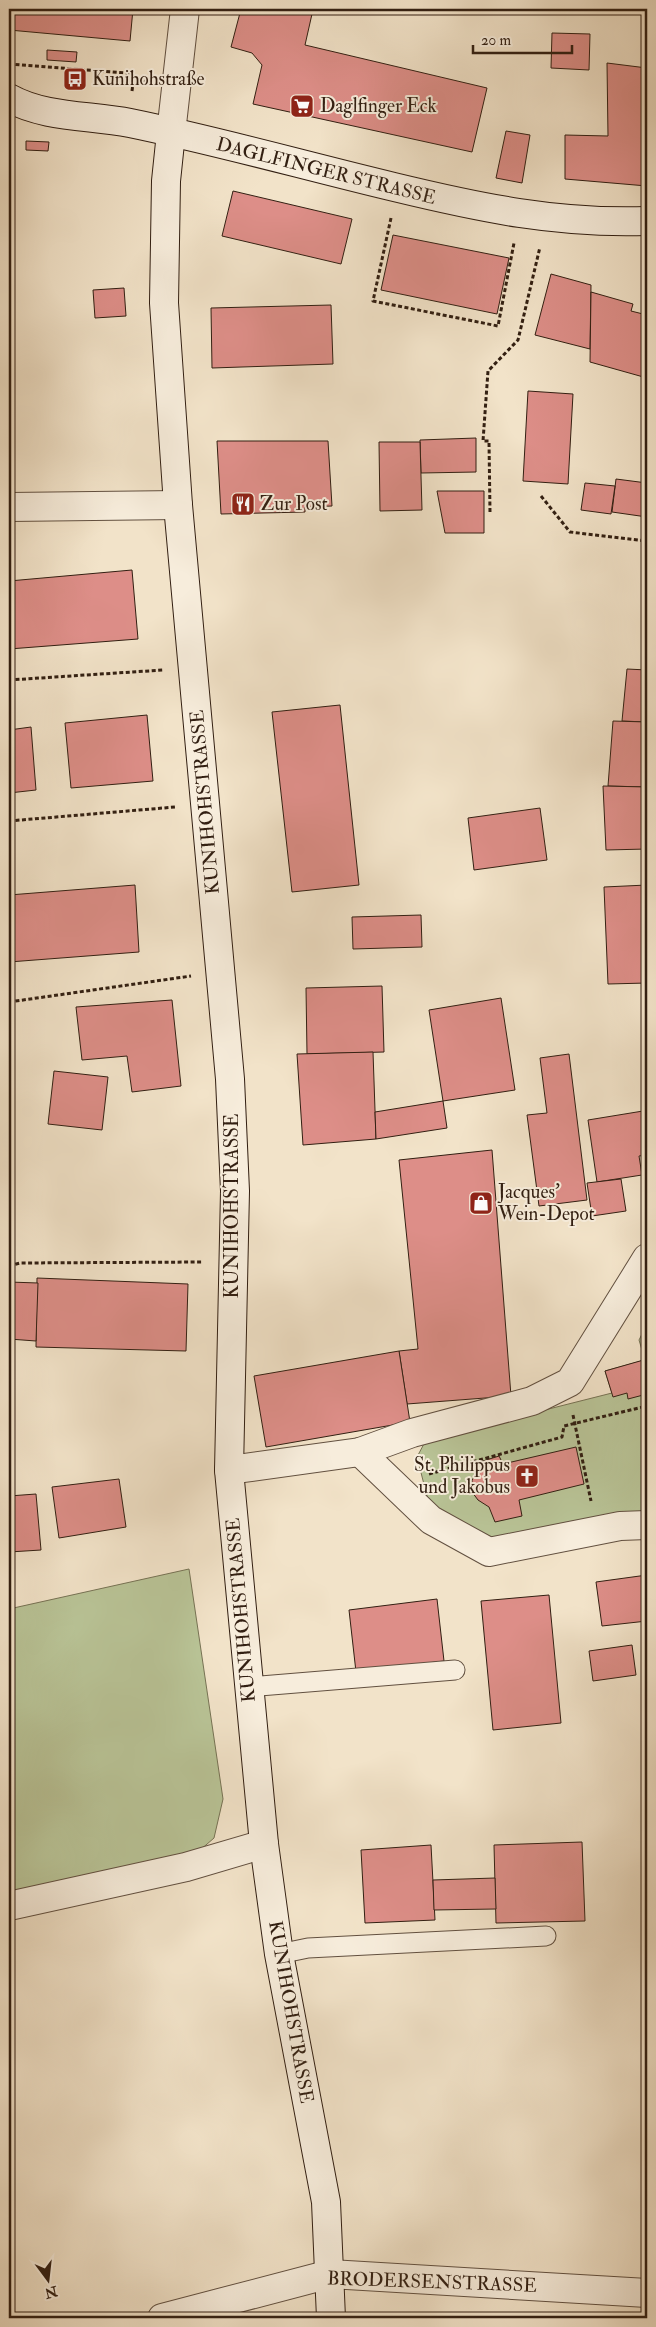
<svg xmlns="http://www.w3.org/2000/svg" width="656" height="2327" viewBox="0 0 656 2327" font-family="'IM FELL Double Pica',serif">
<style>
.green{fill:#b9c497;stroke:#767254}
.building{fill:#dd8e88;stroke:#321f12}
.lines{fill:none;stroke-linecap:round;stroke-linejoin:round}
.lane-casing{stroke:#625040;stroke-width:21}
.street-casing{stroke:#625040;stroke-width:30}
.secondary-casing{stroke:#321f12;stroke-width:30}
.path{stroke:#321f12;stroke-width:3;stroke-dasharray:4 2.5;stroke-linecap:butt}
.lane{stroke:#f7eddc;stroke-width:19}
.street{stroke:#f7eddc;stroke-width:28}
.secondary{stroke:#f7eddc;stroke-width:28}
.labels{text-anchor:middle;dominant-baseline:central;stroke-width:4;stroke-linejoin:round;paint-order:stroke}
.poi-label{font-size:19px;fill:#321f12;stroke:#f7eddc;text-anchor:start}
.street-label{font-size:19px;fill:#321f12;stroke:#f7eddc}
</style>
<rect width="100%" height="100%" fill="#f2e3c9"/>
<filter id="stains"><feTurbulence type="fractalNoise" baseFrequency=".004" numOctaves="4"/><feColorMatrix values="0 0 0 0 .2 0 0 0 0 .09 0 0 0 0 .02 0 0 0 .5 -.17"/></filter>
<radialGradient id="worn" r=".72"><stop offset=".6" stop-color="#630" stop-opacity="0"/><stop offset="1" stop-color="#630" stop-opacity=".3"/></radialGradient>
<!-- green -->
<g class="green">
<polygon points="647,1324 647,1513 497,1540 429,1504 417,1457 426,1440 612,1393 605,1371 645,1360 639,1340"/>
<polygon points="189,1569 223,1799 214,1838 191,1858 9,1902 9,1609"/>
</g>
<!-- building -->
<g class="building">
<polygon points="9,9 133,9 130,41 9,30"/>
<polygon points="241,9 310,9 312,14 305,45 487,88 472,152 253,104 262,65 252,53 231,47"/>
<polygon points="552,33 590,34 589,70 551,68"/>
<polygon points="47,50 77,52 76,62 47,60"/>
<polygon points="607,63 647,68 647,186 565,179 565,135 608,136"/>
<polygon points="506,131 530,135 522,183 496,178"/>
<polygon points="26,141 49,142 48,151 26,150"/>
<polygon points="233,191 352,219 341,264 222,236"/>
<polygon points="393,235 509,258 497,314 381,290"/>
<polygon points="551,274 591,285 590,349 535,335"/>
<polygon points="124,288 126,316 95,318 93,290"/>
<polygon points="591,292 633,304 631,311 647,315 647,378 590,362"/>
<polygon points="331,305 333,364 212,368 211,308"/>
<polygon points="528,391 573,394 568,484 523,481"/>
<polygon points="476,438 476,472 421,473 420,440"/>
<polygon points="217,441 328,441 332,506 305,507 305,512 221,514"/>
<polygon points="379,442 420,442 422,510 380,511"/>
<polygon points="616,479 647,483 647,517 612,512"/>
<polygon points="585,483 615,486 611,514 581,510"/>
<polygon points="437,491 484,491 484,533 445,533"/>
<polygon points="132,570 138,639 9,649 9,581"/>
<polygon points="627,669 647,670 647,722 622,721"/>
<polygon points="340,705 359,885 292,892 272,712"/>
<polygon points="147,715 153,781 71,788 65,723"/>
<polygon points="613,721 647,722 647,787 608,786"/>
<polygon points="31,727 36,790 9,793 9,730"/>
<polygon points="603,786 647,787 647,849 606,850"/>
<polygon points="540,808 547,860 474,870 468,818"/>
<polygon points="135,885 139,952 9,962 9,895"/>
<polygon points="647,885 647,983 608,984 604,887"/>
<polygon points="421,915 422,947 353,949 352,917"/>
<polygon points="382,986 384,1052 307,1054 306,988"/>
<polygon points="501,998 515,1090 443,1101 429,1010"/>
<polygon points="172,1000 181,1086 132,1092 127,1056 82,1060 76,1007"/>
<polygon points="373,1052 376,1139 303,1145 297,1054"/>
<polygon points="569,1054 587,1200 539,1206 527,1115 547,1113 540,1058"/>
<polygon points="54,1071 108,1077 102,1130 48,1124"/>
<polygon points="443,1101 447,1128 376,1139 375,1112"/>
<polygon points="643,1111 647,1155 639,1156 642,1175 597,1182 588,1120"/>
<polygon points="492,1150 511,1396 407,1404 399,1351 418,1349 399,1160"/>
<polygon points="621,1179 626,1211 592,1216 587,1183"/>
<polygon points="37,1278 188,1284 186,1351 36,1347"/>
<polygon points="9,1282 38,1283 36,1341 9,1339"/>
<polygon points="399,1351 410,1422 266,1447 254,1376"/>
<polygon points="647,1359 647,1394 628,1399 627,1393 613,1397 605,1371"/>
<polygon points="576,1447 584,1484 519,1500 522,1516 495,1522 489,1507 478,1500 472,1492 472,1480 481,1468 483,1461 499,1456 503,1464"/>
<polygon points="119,1479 126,1527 59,1538 52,1487"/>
<polygon points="36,1494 41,1550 9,1552 9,1496"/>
<polygon points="647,1575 647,1621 602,1626 596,1582"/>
<polygon points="549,1595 561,1723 493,1730 481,1601"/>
<polygon points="437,1599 444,1661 356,1672 349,1610"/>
<polygon points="632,1645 636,1675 593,1681 589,1651"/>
<polygon points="582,1842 585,1921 496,1923 494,1845"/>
<polygon points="431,1845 435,1920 365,1923 361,1850"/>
<polygon points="495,1878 496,1909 434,1910 433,1880"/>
</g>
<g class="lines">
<!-- lane casing -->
<g class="lane-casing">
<g id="lane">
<polyline points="248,1687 455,1670"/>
<polyline points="279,1954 308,1948 546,1936"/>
</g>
</g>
<!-- street casing -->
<g class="street-casing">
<g id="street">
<polyline points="171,133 185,9"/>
<polyline points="9,507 178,505"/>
<polyline points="360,1452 431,1520 489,1552 620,1526 647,1525"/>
<polyline points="229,1470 360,1452 412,1433 532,1401 570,1382 647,1258"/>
<polyline points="9,1906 186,1867 264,1844"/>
<polyline points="162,2318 330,2274 647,2293"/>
</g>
</g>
<!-- secondary casing -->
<g class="secondary-casing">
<g id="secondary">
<path d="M9,98C45,118 90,115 130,123C218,141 306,166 394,187C481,208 557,224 647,221"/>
<polyline points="171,133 166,181 164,303 178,505 230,1079 235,1191 229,1470 264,1844 279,1954 326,2202 331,2318"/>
</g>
</g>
<!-- path -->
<g class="path">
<polyline points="9,64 126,73 146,82"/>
<polyline points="124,82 133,83"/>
<polyline points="132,91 134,76"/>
<polyline points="391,218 373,301 498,326 514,243"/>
<polyline points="541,496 570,532 647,541"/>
<polyline points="490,512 489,441 483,441 488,371 518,340 540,247"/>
<polyline points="9,680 163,670"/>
<polyline points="9,821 175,807"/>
<polyline points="9,1002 191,976"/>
<polyline points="9,1266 20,1263 203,1262"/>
<polyline points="573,1415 591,1501"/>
<polyline points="429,1474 562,1437 564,1426 647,1406"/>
</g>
<!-- lane -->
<use href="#lane" class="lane"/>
<!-- street -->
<use href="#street" class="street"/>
<!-- secondary -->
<use href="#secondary" class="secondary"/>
</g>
<!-- icons -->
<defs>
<g id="bus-square" transform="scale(1.25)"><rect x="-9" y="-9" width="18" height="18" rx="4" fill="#8f2418" stroke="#f7eddc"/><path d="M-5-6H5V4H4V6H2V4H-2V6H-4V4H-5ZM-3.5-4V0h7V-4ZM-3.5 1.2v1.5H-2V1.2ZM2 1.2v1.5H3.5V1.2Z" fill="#fff"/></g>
<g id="supermarket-square" transform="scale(1.25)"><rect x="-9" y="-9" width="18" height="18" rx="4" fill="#8f2418" stroke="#f7eddc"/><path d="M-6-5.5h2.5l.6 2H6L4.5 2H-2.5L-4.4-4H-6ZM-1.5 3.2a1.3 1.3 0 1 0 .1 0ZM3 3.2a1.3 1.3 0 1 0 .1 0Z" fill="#fff"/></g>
<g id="restaurant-square" transform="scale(1.25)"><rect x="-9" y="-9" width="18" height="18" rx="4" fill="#8f2418" stroke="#f7eddc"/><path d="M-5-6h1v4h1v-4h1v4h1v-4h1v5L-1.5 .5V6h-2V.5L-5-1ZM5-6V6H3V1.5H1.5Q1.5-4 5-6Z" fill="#fff"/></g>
<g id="shop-square" transform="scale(1.25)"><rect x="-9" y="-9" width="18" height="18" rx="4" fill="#8f2418" stroke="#f7eddc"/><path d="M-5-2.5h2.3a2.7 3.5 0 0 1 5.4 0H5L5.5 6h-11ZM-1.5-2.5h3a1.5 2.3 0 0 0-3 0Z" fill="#fff"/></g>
<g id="church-square" transform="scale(1.25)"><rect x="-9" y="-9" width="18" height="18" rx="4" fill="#8f2418" stroke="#f7eddc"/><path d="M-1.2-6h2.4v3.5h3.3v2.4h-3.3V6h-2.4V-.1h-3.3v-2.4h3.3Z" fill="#fff"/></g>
</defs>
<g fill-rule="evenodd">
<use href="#bus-square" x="75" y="79"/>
<use href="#supermarket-square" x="302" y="106"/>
<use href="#restaurant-square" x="243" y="504"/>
<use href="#shop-square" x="481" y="1203"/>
<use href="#church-square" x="527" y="1476"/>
</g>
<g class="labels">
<!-- poi labels -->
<g class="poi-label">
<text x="92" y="79">Kunihohstraße</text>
<text x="320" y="106">Daglfinger Eck</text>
<text x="260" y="504">Zur Post</text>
<text x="498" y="1192">Jacques’<tspan x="498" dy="22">Wein-Depot</tspan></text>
<text x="510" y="1465" text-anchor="end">St. Philippus<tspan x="510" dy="22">und Jakobus</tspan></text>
</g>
<!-- street labels -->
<g class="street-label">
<text transform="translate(326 171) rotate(14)">DAGLFINGER STRASSE</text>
<text transform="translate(205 802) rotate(-95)">KUNIHOHSTRASSE</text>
<text transform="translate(232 1206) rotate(-90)">KUNIHOHSTRASSE</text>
<text transform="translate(241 1610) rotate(-95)">KUNIHOHSTRASSE</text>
<text transform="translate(291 2012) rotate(80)">KUNIHOHSTRASSE</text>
<text transform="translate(432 2282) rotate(2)">BRODERSENSTRASSE</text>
</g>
</g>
<!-- margin -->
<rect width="656" height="2327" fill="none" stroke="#f2e3c9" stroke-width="30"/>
<rect x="10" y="10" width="636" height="2307" fill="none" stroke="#321f12" stroke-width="2.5"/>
<rect x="15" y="15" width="626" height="2297" fill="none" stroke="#321f12"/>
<!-- north arrow -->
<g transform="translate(48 2280) rotate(165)" stroke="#f7eddc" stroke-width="4" paint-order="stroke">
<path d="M0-4L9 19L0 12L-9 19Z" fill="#321f12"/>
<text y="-8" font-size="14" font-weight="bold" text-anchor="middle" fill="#321f12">N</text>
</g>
<!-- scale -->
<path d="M473 45v8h99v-8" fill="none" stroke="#321f12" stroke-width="2.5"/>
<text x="481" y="45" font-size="15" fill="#321f12" stroke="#f7eddc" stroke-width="4" paint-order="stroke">20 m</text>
<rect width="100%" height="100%" filter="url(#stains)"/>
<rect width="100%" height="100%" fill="url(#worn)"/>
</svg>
